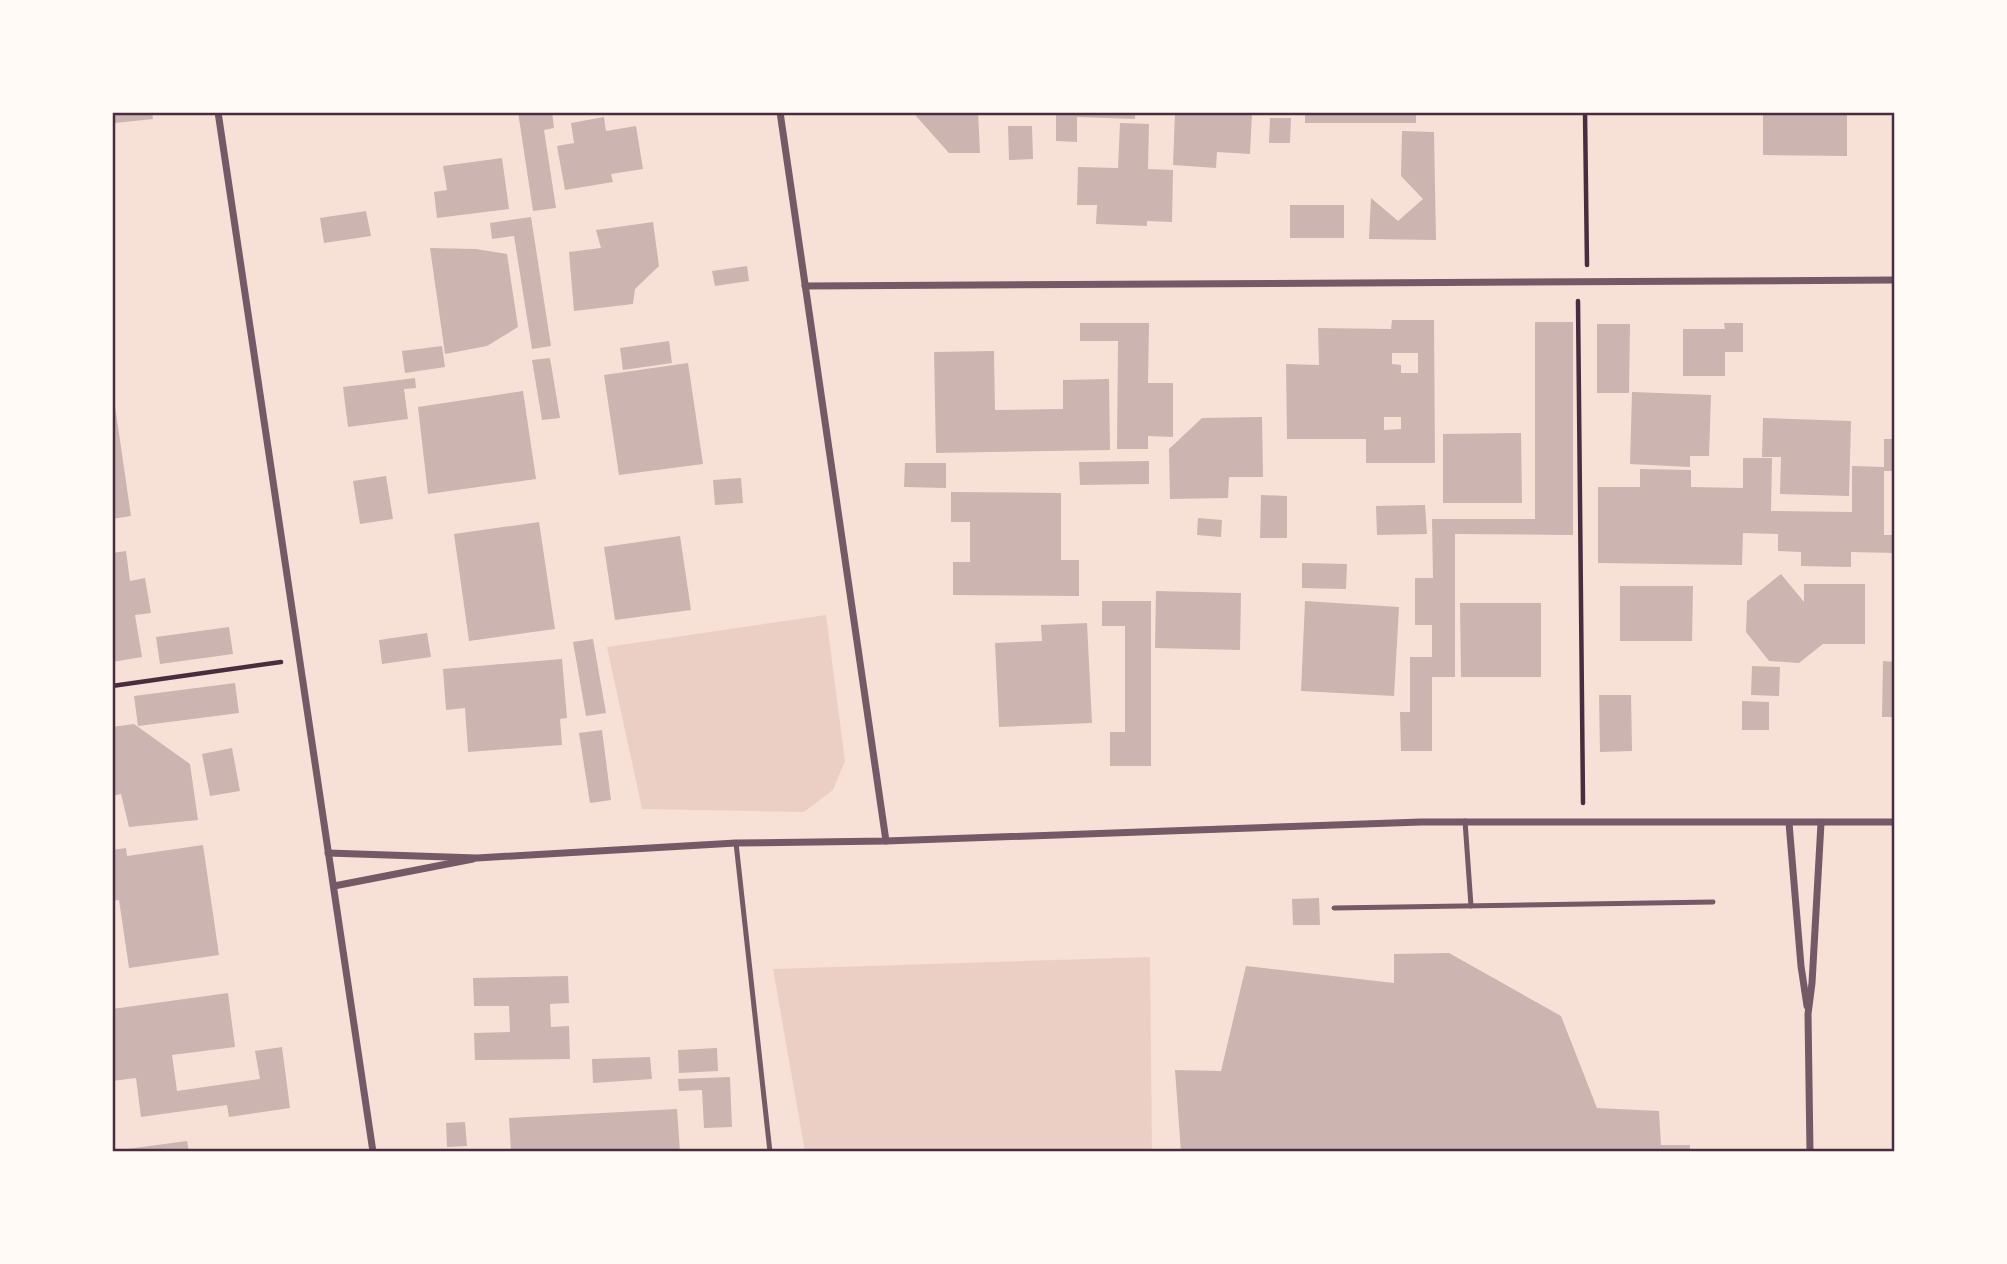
<svg xmlns="http://www.w3.org/2000/svg" width="2007" height="1264" viewBox="0 0 2007 1264" font-family="'Varela Round',sans-serif">
<style>
.green{fill:#ebcfc5}
.building{fill:#ccb4b1;fill-rule:evenodd}
.lines{fill:none;stroke-linecap:round;stroke-linejoin:round}
.path{stroke:#4a2c40;stroke-width:4.5}
.service{stroke:#755966;stroke-width:5}
.minor{stroke:#755966;stroke-width:7}
.neatline{fill:none;stroke:#4a2c40;stroke-width:2.5}
</style>
<rect width="100%" height="100%" fill="#f7e1d7"/>
<!-- green -->
<g class="green">
<polygon points="826,615 845,761 833,790 804,812 642,809 607,647"/>
<polygon points="1150,957 1152,1152 805,1152 773,969"/>
</g>
<!-- building -->
<g class="building">
<polygon points="114,112 152,112 153,119 115,123"/>
<polygon points="518,112 552,112 554,128 544,130 556,208 533,211"/>
<polygon points="916,112 978,112 980,153 949,153 916,116"/>
<polygon points="1056,112 1135,112 1135,119 1077,117 1077,142 1056,141"/>
<polygon points="1175,112 1252,113 1250,154 1217,152 1216,168 1173,165"/>
<rect x="1305" y="112" width="111" height="11"/>
<polygon points="1763,112 1847,112 1847,156 1763,155"/>
<polygon points="604,117 606,131 636,126 643,169 611,174 613,182 565,190 557,146 574,143 571,123"/>
<polygon points="1270,118 1291,118 1290,143 1269,143"/>
<polygon points="1120,123 1149,124 1148,169 1173,170 1172,222 1147,221 1147,226 1096,224 1097,205 1077,205 1078,167 1118,168"/>
<polygon points="1008,126 1032,126 1033,159 1009,160"/>
<polygon points="1402,131 1434,132 1436,240 1369,239 1371,198 1398,221 1423,199 1401,176"/>
<polygon points="502,158 509,209 437,218 434,192 447,190 443,166"/>
<rect x="1290" y="205" width="54" height="33"/>
<polygon points="366,211 371,236 324,243 320,218"/>
<polygon points="531,217 551,346 532,349 514,236 492,239 490,223"/>
<polygon points="653,222 659,266 635,289 633,304 574,311 569,252 601,248 596,230"/>
<polygon points="430,248 476,249 507,254 518,327 487,346 445,354"/>
<polygon points="747,266 749,281 715,286 712,271"/>
<path d="M1392,320H1434L1435,463H1366V439H1287L1286,364L1319,365L1318,328L1391,329ZM1392,353H1418V373H1401V365L1392,364ZM1384,417H1401V429L1384,430Z"/>
<polygon points="1535,322 1573,322 1573,535 1455,534 1455,677 1432,677 1432,751 1401,751 1400,712 1410,712 1410,657 1432,657 1432,625 1415,625 1415,578 1433,578 1432,519 1535,519"/>
<polygon points="1080,323 1149,323 1148,383 1173,383 1173,437 1148,436 1148,449 1117,449 1118,341 1080,341"/>
<polygon points="1724,323 1743,323 1743,352 1725,352 1725,376 1683,376 1683,329 1725,329"/>
<polygon points="1597,324 1630,324 1629,393 1597,393"/>
<polygon points="669,341 672,363 623,370 620,348"/>
<polygon points="442,346 445,367 405,373 402,351"/>
<polygon points="994,351 995,410 1063,409 1063,380 1109,379 1110,450 936,453 934,352"/>
<polygon points="550,358 560,418 542,420 532,360"/>
<polygon points="688,363 703,464 619,475 604,375"/>
<polygon points="415,378 416,388 404,389 408,419 348,427 343,387"/>
<polygon points="523,391 536,479 428,494 418,407"/>
<polygon points="1632,392 1711,395 1709,456 1690,456 1690,467 1630,464"/>
<polygon points="112,406 115,406 131,516 112,519"/>
<polygon points="1262,417 1263,477 1229,477 1228,498 1170,499 1169,449 1202,418"/>
<polygon points="1763,418 1851,421 1849,496 1780,494 1781,457 1762,457"/>
<polygon points="1521,433 1522,503 1443,503 1443,434"/>
<polygon points="1884,439 1895,439 1895,471 1884,471 1884,535 1895,535 1895,553 1851,552 1851,567 1801,566 1801,552 1778,551 1778,534 1743,533 1742,565 1598,563 1598,487 1640,487 1640,469 1691,470 1691,487 1743,488 1743,458 1772,458 1771,511 1852,512 1852,466 1884,467"/>
<polygon points="1149,461 1149,484 1080,485 1079,462"/>
<polygon points="905,463 946,463 946,488 904,487"/>
<polygon points="386,476 393,519 360,524 353,481"/>
<polygon points="741,478 743,503 715,505 713,480"/>
<polygon points="951,492 1061,493 1061,560 1079,560 1079,596 953,595 953,562 970,562 970,522 951,522"/>
<polygon points="1261,495 1287,496 1287,538 1260,538"/>
<polygon points="1425,505 1427,534 1377,535 1376,506"/>
<polygon points="1198,518 1222,520 1221,537 1197,535"/>
<polygon points="539,522 555,629 469,641 454,534"/>
<polygon points="680,536 691,610 615,620 604,547"/>
<polygon points="126,551 130,581 145,578 151,613 135,615 142,657 112,662 112,553"/>
<polygon points="1302,563 1347,564 1346,589 1302,588"/>
<polygon points="1781,574 1804,602 1804,584 1865,584 1865,644 1823,644 1799,663 1769,661 1746,632 1747,601"/>
<polygon points="1620,586 1693,586 1692,641 1620,641"/>
<polygon points="1156,591 1241,593 1240,650 1155,648"/>
<polygon points="1102,601 1151,601 1151,766 1110,766 1110,732 1125,732 1125,626 1102,626"/>
<polygon points="1305,601 1399,607 1394,696 1301,691"/>
<polygon points="1460,603 1541,603 1541,677 1461,677"/>
<polygon points="1087,623 1092,723 999,727 995,643 1042,641 1041,625"/>
<polygon points="229,627 233,654 160,664 156,637"/>
<polygon points="427,633 431,657 382,664 379,640"/>
<polygon points="593,639 606,713 586,716 573,642"/>
<polygon points="562,659 567,718 560,719 562,745 468,752 465,708 446,710 443,669"/>
<polygon points="1883,661 1895,662 1895,717 1882,717"/>
<polygon points="1752,666 1780,667 1779,696 1751,695"/>
<polygon points="235,683 239,713 138,726 134,696"/>
<polygon points="1599,695 1631,695 1632,751 1600,752"/>
<polygon points="1742,701 1769,702 1769,730 1742,730"/>
<polygon points="134,724 190,764 198,820 129,827 121,794 112,796 112,727"/>
<polygon points="602,730 611,800 590,803 579,733"/>
<polygon points="232,748 240,791 210,796 202,754"/>
<polygon points="203,845 219,955 129,968 119,900 112,901 112,850 126,848 127,856"/>
<polygon points="1319,898 1320,925 1293,925 1292,899"/>
<polygon points="1449,953 1561,1016 1597,1108 1659,1111 1661,1145 1690,1145 1690,1152 1181,1152 1175,1070 1221,1071 1246,966 1394,983 1394,954"/>
<polygon points="568,976 569,1003 550,1004 551,1027 569,1026 570,1059 475,1060 474,1033 510,1032 509,1006 474,1006 473,978"/>
<polygon points="228,993 235,1047 172,1055 177,1091 260,1079 255,1051 282,1047 290,1108 229,1117 227,1105 141,1117 136,1078 112,1081 112,1009"/>
<polygon points="717,1048 718,1071 679,1073 678,1050"/>
<polygon points="650,1057 652,1079 593,1083 592,1059"/>
<polygon points="730,1077 732,1127 704,1128 702,1090 679,1091 678,1079"/>
<polygon points="677,1109 680,1152 511,1152 509,1118"/>
<polygon points="465,1122 467,1146 447,1147 446,1123"/>
<polygon points="187,1141 189,1152 119,1152 119,1150"/>
</g>
<g class="lines">
<!-- path -->
<g class="path">
<polyline points="1585,112 1587,265"/>
<polyline points="1578,301 1583,803"/>
<polyline points="112,686 281,662"/>
</g>
<!-- service -->
<g class="service">
<polyline points="1465,821 1471,906"/>
<polyline points="736,843 770,1152"/>
<polyline points="1334,908 1713,902"/>
</g>
<!-- minor -->
<g class="minor">
<polyline points="218,112 373,1152"/>
<polyline points="780,112 886,841"/>
<polyline points="805,286 1895,280"/>
<polyline points="1789,823 1801,966 1807,1006"/>
<polyline points="328,853 477,858 736,843 886,841 1421,822 1895,822"/>
<polyline points="334,886 473,859"/>
<polyline points="1810,1152 1808,1014 1812,983 1821,823"/>
</g>
</g>
<!-- border -->
<rect width="2007" height="1264" fill="none" stroke="#fffaf5" stroke-width="228"/>
<rect x="114" y="114" width="1779" height="1036" class="neatline"/>
</svg>
